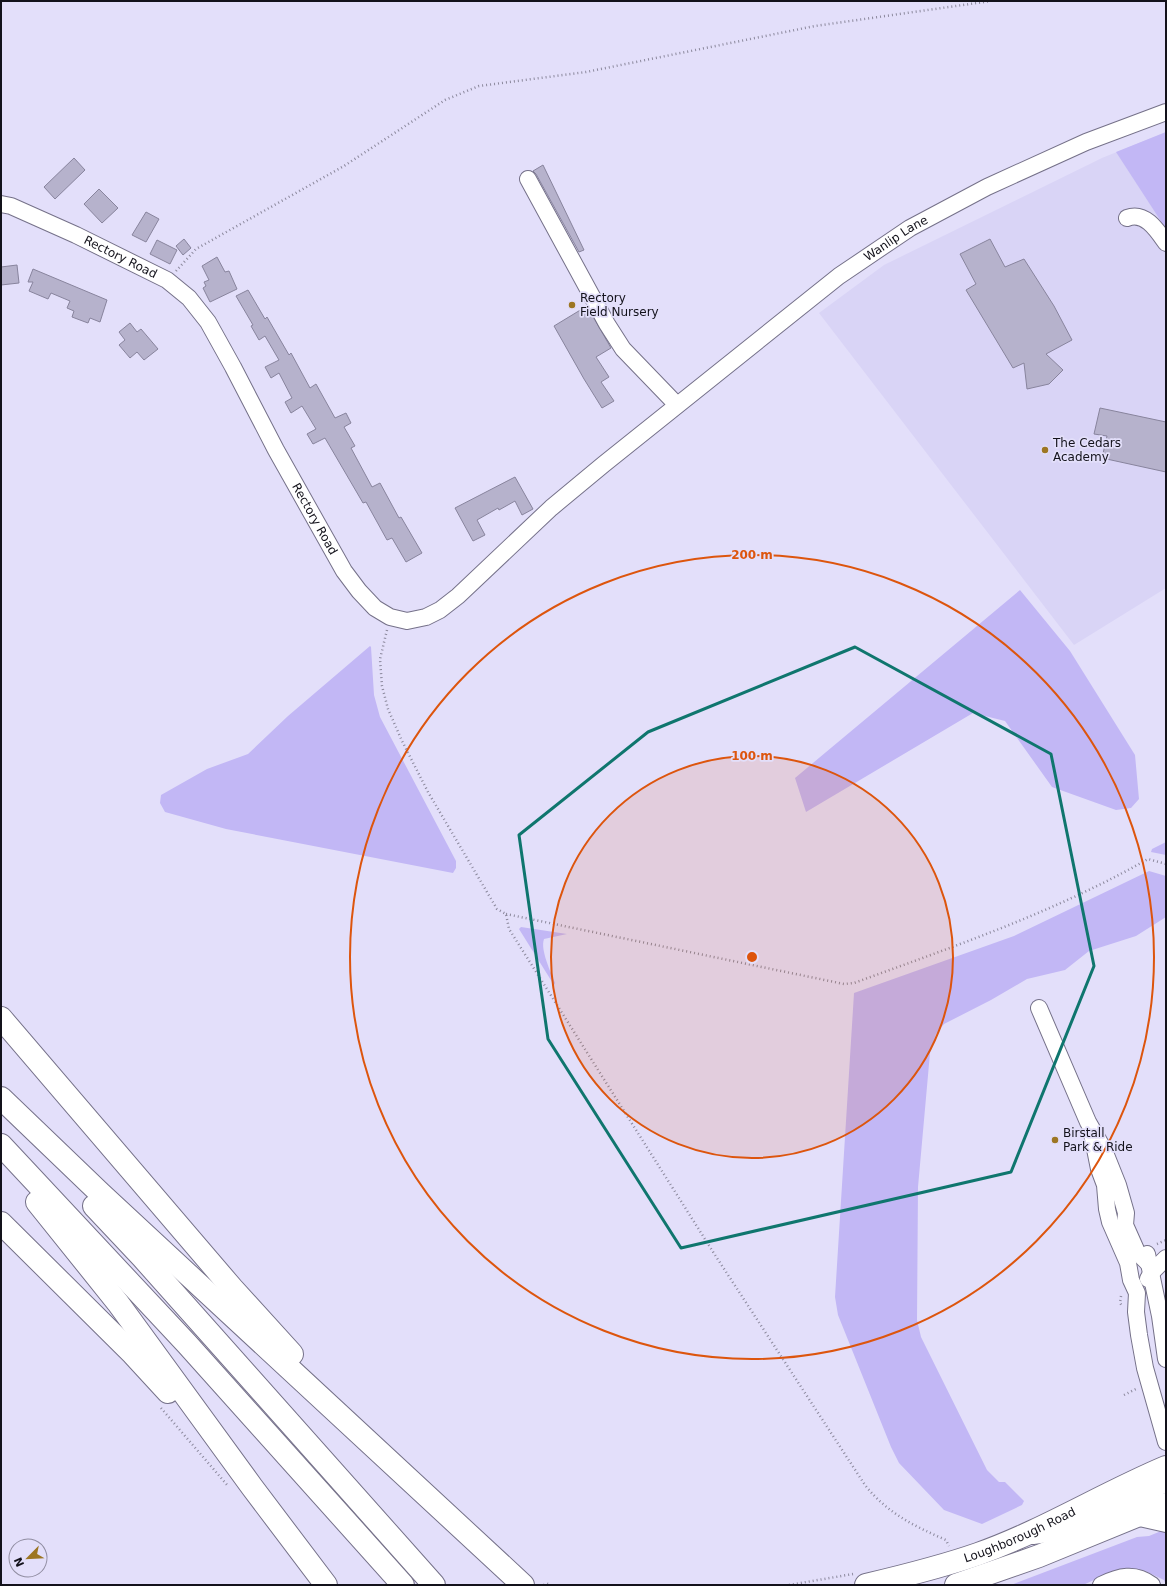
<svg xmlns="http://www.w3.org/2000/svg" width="1167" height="1586" viewBox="0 0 1167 1586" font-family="'DejaVu Sans',sans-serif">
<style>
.built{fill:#d9d4f6}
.green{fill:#c2b7f5}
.building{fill:#b6b2cc;stroke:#88849d}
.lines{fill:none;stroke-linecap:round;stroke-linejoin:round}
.minor-casing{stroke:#757189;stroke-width:18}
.highway-casing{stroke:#757189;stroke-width:24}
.path{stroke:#8c899d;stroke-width:2.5;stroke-dasharray:1 3;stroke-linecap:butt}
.minor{stroke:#fff;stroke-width:16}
.highway{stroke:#fff;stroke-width:22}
.marked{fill:none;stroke:#0f766e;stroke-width:3;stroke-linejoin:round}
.ring{fill:none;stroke:#dd550d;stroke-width:2}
.poi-dot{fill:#9d7623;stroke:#e3dffa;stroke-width:1.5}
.labels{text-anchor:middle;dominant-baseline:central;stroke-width:3.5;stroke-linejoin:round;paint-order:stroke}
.street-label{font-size:12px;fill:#13121b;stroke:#e3dffa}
.poi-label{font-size:12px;fill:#13121b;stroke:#e3dffa;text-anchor:start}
.centre{fill:#dd550d;stroke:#e3dffa;stroke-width:2}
.ring-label{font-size:12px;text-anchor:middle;font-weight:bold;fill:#dd550d;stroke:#e3dffa;stroke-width:3.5;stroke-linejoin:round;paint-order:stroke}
</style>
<rect width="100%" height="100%" fill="#e3dffa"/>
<!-- built -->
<polygon class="built" points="1166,132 1166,588 1074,645 819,313 884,265 1102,158"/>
<!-- green -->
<g class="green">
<polygon points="1166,132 1166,229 1116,152"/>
<polygon points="1020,590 1070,651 1135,755 1139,799 1131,808 1116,810 1052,787 1005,721 973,713 806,812 795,778"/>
<polygon points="370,646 371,647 374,695 380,717 456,861 456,868 453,873 226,829 165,812 160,803 161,795 207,769 248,754 288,716"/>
<polygon points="1166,842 1166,855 1151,852 1152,849"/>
<polygon points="1149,871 1166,876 1166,917 1136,936 1089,951 1065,970 1027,979 991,1000 944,1024 936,1034 930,1053 918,1187 917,1320 921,1337 987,1470 999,1482 1005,1482 1024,1501 1022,1505 982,1524 944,1510 899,1463 891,1447 838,1315 835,1297 854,993 1014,936"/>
<path d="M521,927L567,934L544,939C540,950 551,972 555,983L554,985L519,929Z"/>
<polygon points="1166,1529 1166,1585 1164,1580 1143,1570 1116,1570 1083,1585 1011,1585 1137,1537 1149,1536"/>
</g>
<!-- building -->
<g class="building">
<polygon points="74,158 85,170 55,199 44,187"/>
<polygon points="543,165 584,250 579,252 536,174 533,171"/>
<polygon points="99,189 118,208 102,223 84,204"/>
<polygon points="146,212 159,219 146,242 132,235"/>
<polygon points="184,239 191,248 183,255 176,246"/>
<polygon points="990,239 1005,267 1024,259 1054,306 1072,340 1046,354 1063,370 1049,384 1027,389 1024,363 1013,368 966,290 976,284 960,254"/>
<polygon points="157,240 177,250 170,264 150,254"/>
<polygon points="217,257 225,272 229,271 237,289 210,302 203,288 206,286 204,282 209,280 202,266"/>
<polygon points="17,265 19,283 1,285 1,267"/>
<polygon points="33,269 107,300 100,322 90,318 88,323 72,317 74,311 67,308 70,301 51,293 48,299 29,291 33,282 28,282"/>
<polygon points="248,290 265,319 267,317 289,355 291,353 310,388 316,384 335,418 346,413 351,423 344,427 355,446 351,448 372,487 380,483 399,518 401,517 422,553 406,562 392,538 387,540 366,502 363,503 325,438 313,444 307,434 316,429 302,406 291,413 285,402 292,398 279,373 271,378 265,367 279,360 265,336 259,340 251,326 253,325 236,296"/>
<polygon points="587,306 611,348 596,357 609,377 601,382 614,401 602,408 584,379 554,326"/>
<polygon points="130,323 137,332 141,329 158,349 144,360 137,352 130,358 119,345 125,340 119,332"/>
<polygon points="1100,408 1166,422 1166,472 1102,458 1107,436 1094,434"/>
<polygon points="515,477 533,509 522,515 515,501 499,510 498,508 477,520 485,535 473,541 455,508"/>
</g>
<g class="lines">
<!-- minor casing -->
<g class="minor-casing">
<g id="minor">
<polyline points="528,179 607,324 623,349 677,405"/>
<path id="s1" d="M1,204L11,206L76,235L167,280L189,298L208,322L233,367L276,450L344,571L359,591L375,608L390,617L407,621L426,617L440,610L458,596L551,508L604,464L839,276L910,228L987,187L1086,142L1166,112"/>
<path d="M1127,218C1145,211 1157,230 1166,243"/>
<polyline points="1039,1008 1088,1122 1104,1150 1118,1185 1126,1213 1125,1225 1137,1252 1150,1265"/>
<polyline points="1091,1129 1099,1169 1105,1185 1107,1209 1110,1222 1128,1263 1131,1280 1137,1293 1136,1312 1139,1335 1145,1368 1166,1442"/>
<polyline points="1147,1254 1160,1316 1166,1359"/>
<polyline points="1148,1279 1152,1272 1166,1258"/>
<polyline points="1135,1517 1166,1524"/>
<polyline points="1033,1536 1054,1533 1166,1484"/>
<path d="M1101,1585C1119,1576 1135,1572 1152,1585"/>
</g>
</g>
<!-- highway casing -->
<g class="highway-casing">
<g id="highway">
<polyline points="1,1018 232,1288 292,1354"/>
<polyline points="1,1098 100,1193 523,1585"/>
<polyline points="1,1145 187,1344 403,1585"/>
<polyline points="37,1202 118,1303 252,1487 326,1585"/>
<polyline points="94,1206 142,1257 434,1585"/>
<polyline points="1,1223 133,1354 168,1392"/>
<path id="s2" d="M866,1585C904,1576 941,1567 978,1554C1043,1531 1102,1494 1166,1467"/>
<polyline points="956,1585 1039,1556 1166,1504"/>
</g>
</g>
<!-- path -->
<g class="path">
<polyline points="176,271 196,249 344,166 445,100 479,86 586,72 815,26 991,1"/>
<path d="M387,630L380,659L382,686L388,709L402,741L428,792L497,909L506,914L509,929L715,1255L865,1485C887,1513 914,1526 946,1540L949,1546"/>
<path d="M506,914L844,984L854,983C955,946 1055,912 1148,859L1166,864"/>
<polyline points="1157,1244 1166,1240"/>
<polyline points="1121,1296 1120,1303 1122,1306"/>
<polyline points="1124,1395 1136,1389"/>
<polyline points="161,1408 228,1486"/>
<polyline points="544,1585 546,1583 550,1585"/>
<polyline points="789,1585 853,1574"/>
</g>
<!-- minor -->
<use href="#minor" class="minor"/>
<!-- highway -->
<use href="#highway" class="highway"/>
</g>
<!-- marked area -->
<path class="marked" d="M855,647L1051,754L1094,966L1011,1172L681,1248L548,1039L519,835L648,732Z"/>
<!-- distance rings -->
<circle cx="752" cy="957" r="201" fill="#dd550d" fill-opacity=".12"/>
<g class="ring">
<circle cx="752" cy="957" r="201"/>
<circle cx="752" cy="957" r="402"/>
</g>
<!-- markers -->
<g class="poi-dot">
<circle cx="572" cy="305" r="4"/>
<circle cx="1045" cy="450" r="4"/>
<circle cx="1055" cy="1140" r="4"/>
</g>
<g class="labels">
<!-- street labels -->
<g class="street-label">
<text stroke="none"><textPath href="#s1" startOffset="1233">Wanlip Lane</textPath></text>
<text stroke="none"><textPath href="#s1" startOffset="131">Rectory Road</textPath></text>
<text stroke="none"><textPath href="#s1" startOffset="466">Rectory Road</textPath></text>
<text stroke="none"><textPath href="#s2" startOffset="162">Loughborough Road</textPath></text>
</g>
<!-- poi labels -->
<g class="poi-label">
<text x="580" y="298">Rectory<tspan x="580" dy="14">Field Nursery</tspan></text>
<text x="1053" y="443">The Cedars<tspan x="1053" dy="14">Academy</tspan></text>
<text x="1063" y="1133">Birstall<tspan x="1063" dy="14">Park &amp; Ride</tspan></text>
</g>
</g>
<circle cx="752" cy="957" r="6" class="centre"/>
<g class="ring-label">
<text x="752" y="559">200 m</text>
<text x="752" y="760">100 m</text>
</g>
<!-- border -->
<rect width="1167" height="1586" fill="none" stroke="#13121b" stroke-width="4"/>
<!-- north arrow -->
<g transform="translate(28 1558) rotate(246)"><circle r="19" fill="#e3dffa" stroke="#908da1"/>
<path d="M0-3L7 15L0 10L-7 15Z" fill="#9d7623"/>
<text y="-6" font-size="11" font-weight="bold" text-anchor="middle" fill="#13121b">N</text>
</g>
</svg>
